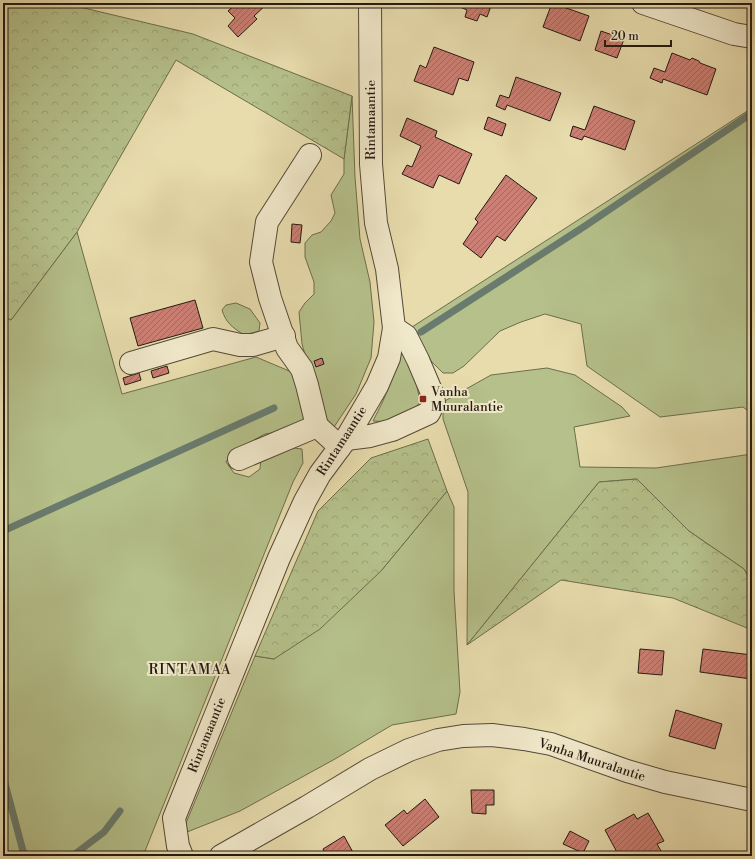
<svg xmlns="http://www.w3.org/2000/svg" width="755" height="859" viewBox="0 0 755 859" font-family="'Libre Bodoni',serif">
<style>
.green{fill:#b5c08a;stroke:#6c6d4d}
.forest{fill:url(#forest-crowns);stroke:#6c6d4d}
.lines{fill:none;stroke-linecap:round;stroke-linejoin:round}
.stream{stroke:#697b6e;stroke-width:7}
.building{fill:url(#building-hatch);stroke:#231a10}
.minor-casing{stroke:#544a37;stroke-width:24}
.minor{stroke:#f0e8ca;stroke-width:22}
.poi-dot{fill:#8f2418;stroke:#f0e8ca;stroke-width:1.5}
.labels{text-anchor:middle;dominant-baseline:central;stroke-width:4;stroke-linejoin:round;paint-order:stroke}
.street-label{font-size:13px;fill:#231a10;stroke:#f0e8ca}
.poi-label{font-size:13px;fill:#231a10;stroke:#f0e8ca;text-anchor:start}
.neighbourhood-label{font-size:14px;letter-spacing:1px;fill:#231a10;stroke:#f0e8ca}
</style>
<defs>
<pattern id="forest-crowns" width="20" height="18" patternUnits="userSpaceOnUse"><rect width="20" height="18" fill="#b5c08a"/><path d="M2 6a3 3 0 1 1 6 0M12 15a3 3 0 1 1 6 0" fill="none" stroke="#9ba476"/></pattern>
<pattern id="building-hatch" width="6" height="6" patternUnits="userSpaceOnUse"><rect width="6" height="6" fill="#cc7f74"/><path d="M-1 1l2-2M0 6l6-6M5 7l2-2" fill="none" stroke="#a5675e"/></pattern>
</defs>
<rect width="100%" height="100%" fill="#e8dcad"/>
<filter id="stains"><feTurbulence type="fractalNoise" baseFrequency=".005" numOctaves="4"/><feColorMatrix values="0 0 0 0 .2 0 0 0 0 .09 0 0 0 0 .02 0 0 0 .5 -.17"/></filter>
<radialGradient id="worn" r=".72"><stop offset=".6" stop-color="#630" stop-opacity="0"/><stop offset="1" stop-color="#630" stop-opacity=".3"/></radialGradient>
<!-- green -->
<g class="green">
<polygon points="352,96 355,177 360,239 370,282 374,322 371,358 356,394 334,427 325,423 302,344 299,312 305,303 314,294 314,282 305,257 305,243 312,235 321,232 331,221 335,213 331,195 344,174 344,159"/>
<polygon points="752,108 752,414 743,407 660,417 587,366 581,324 545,314 521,322 500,331 464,366 453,373 443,373 431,361 412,327"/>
<polygon points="77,232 122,394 256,357 294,373 302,388 305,428 265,434 232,452 226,462 234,473 249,477 260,469 261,457 285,447 302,449 303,463 293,482 143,856 3,856 3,316 11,320"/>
<path d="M236,303L250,309L260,323L259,331L244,335C232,327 226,323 222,310L226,305Z"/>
<polygon points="402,349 415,376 420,402 412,412 393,422 373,421 383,401 393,377"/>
<polygon points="547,368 575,375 622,407 630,416 574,427 580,467 656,468 752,454 752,583 744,569 689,531 637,479 599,482 467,645 468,492 443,419 443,402 491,375"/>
<polygon points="447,491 454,507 454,591 460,692 456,714 392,725 335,759 240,811 187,832 186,823 255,656 274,659 381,571"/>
</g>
<!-- forest -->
<g class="forest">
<polygon points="3,3 63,3 193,34 352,96 344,159 176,60 77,232 11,320 3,316"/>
<polygon points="428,439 447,491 381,571 320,629 274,659 255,656 318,511 371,458"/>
<polygon points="637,479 689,531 744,569 752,583 752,630 673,598 561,580 467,645 599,482"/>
</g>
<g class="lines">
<!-- stream -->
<g class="stream">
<polyline points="421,332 585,226 752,113"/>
<polyline points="3,531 274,408"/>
<polyline points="3,776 23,851 27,856"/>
<polyline points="69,856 75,854 104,832 120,811"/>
</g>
</g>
<!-- building -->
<g class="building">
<polygon points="237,3 268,3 254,16 257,19 238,37 228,26 235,18 228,11"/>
<polygon points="461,3 495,3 494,7 491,6 487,17 480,14 477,21 465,17 467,10 460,7"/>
<polygon points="552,3 589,16 580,41 543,27"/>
<polygon points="601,31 624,39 617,58 595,50"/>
<polygon points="434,47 474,62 468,81 459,78 453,95 414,81 420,65 426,68"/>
<polygon points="672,53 690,60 692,58 699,61 700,63 716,69 707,95 663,79 662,83 650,78 654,68 665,72"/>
<polygon points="516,77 561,93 550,121 507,105 505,110 496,106 500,95 509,98"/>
<polygon points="594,106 635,121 625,150 584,136 582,140 570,136 573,126 585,130"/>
<polygon points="488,117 506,124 502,136 484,129"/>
<polygon points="407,118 437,131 435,137 472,154 459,184 439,175 433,188 402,174 407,165 412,167 421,146 400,136"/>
<polygon points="506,175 537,198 505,241 497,236 481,258 463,244 478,222 475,219"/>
<polygon points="292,224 302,225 300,243 291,242"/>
<polygon points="195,300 203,328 138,346 130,318"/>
<polygon points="322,358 324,364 316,367 314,361"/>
<polygon points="167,366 169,373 153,378 151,371"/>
<polygon points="139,373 141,380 125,385 123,378"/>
<polygon points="640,649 664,651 662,675 638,673"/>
<polygon points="703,649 752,655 752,700 748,699 751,679 700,672"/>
<polygon points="676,710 722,724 715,749 669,736"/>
<polygon points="471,790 494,790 494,805 486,805 486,814 472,813"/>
<polygon points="425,799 439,817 403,846 385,825 404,810 407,814"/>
<polygon points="648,813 664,841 657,844 664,856 619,856 605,830 634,814 637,819"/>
<polygon points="570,831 589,841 583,853 563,844"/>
<polygon points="344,836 355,856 326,856 323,849"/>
</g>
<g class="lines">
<!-- minor casing -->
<g class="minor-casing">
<g id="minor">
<polyline points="643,3 734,34 752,37"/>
<polyline points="310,155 267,222 261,262 270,298 287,348 302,369 307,385 317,426 340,447"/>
<polyline points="131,363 213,339 240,345 253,345 284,336"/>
<polyline points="346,439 370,436 392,430 429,413 434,402 432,393 418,360 406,336 394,328"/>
<polyline points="239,459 317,426"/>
<polyline points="182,856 178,846 174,818 279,558 305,501 320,474 346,439 377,386 389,358 394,328 387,269 376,223 371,164 370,3"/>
<polyline points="221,856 307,807 370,769 409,750 438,740 463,736 492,735 524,739 551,744 627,771 665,782 752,800"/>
</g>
</g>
<!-- minor -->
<use href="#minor" class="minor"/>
</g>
<!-- markers -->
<rect class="poi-dot" x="419" y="395" width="8" height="8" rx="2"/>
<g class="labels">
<!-- street labels -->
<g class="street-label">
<text transform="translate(371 120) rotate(-90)">Rintamaantie</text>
<text transform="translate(342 441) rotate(-57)">Rintamaantie</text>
<text transform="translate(207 735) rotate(-68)">Rintamaantie</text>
<text transform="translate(592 760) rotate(18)">Vanha Muuralantie</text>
</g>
<!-- poi labels -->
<g class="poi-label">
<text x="431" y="392">Vanha<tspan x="431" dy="15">Muuralantie</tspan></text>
</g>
<!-- neighbourhood labels -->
<g class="neighbourhood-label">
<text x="190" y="670">RINTAMAA</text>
</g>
</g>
<!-- margin -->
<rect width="755" height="859" fill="none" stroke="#e8dcad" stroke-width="16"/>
<rect x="4" y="4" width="747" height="851" fill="none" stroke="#231a10" stroke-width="2"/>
<rect x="8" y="8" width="739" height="843" fill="none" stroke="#231a10"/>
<!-- scale -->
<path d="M605 40v6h66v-6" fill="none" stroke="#231a10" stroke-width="2"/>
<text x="611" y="40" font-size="12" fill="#231a10" stroke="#f0e8ca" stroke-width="3" paint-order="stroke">20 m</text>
<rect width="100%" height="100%" filter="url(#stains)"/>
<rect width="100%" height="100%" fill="url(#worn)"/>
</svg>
